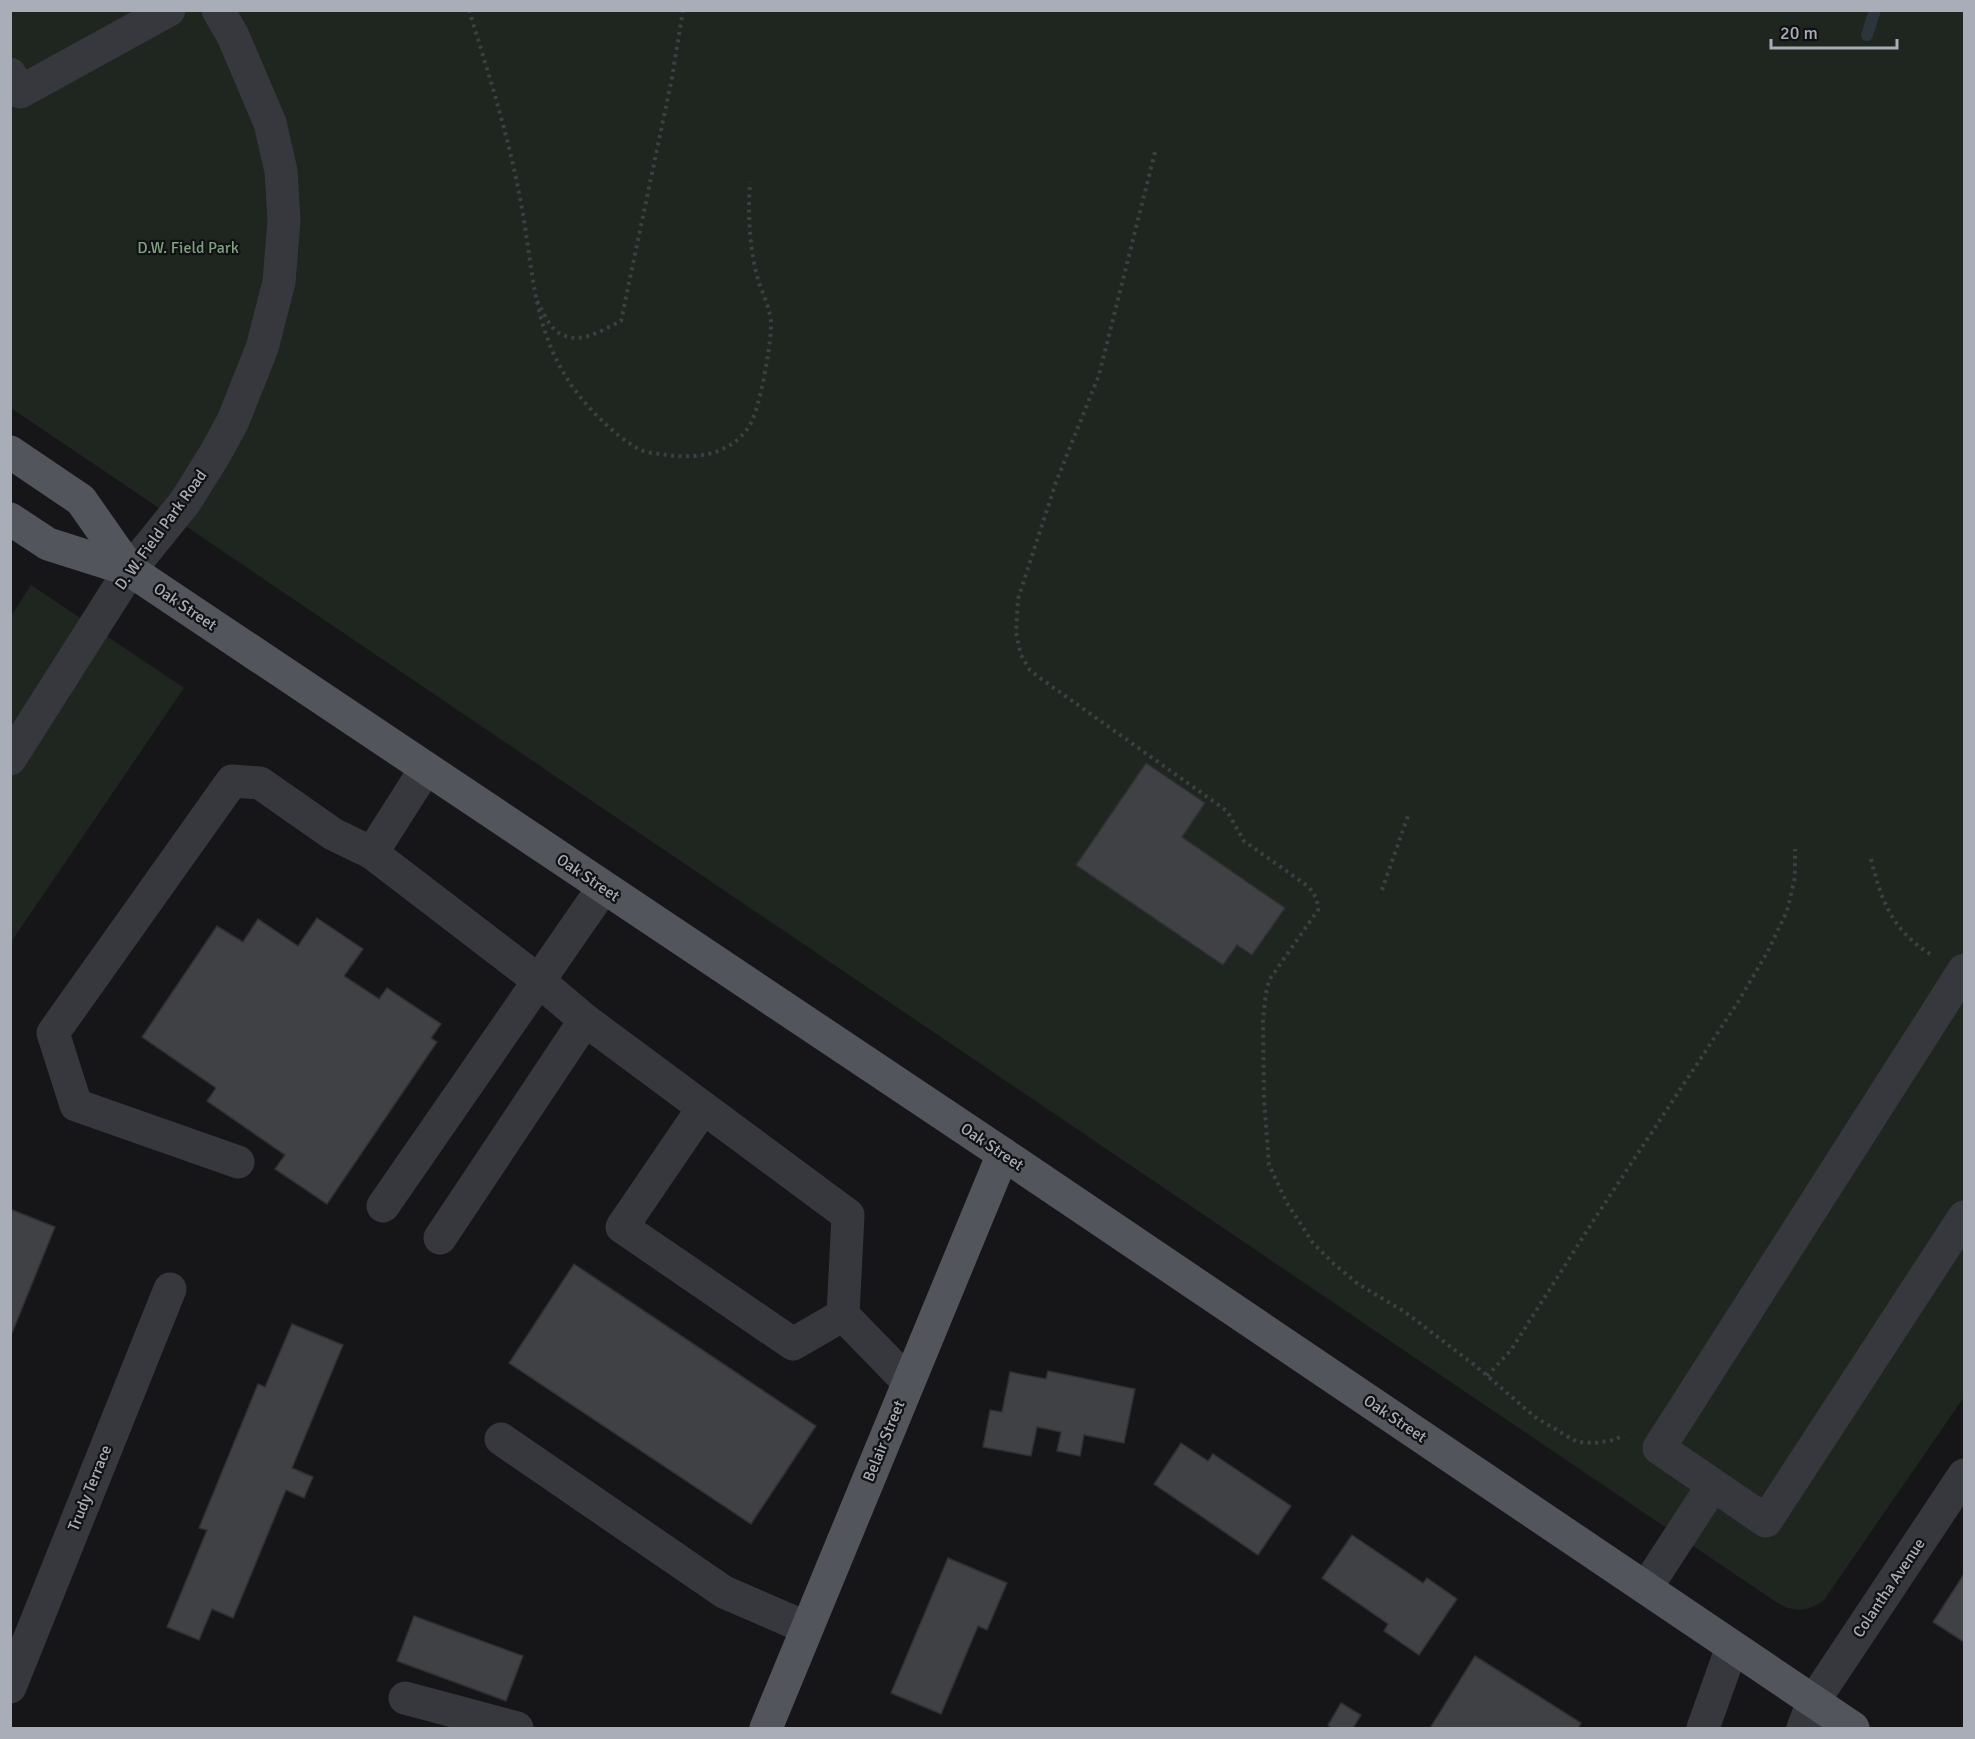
<svg xmlns="http://www.w3.org/2000/svg" width="1975" height="1739" viewBox="0 0 1975 1739" font-family="Signika,sans-serif">
<style>
.green{fill:#1e261f}
.lines{fill:none;stroke-linecap:round;stroke-linejoin:round}
.stream{stroke:#2c353c;stroke-width:12}
.building{fill:#404145;stroke:#303034;stroke-width:1.5}
.path{stroke:#3d3f44;stroke-width:4;stroke-dasharray:3 4.5;stroke-linecap:butt}
.minor{stroke:#37383d;stroke-width:33}
.major{stroke:#53555c;stroke-width:33}
.labels{text-anchor:middle;dominant-baseline:central;stroke-width:4.5;stroke-linejoin:round;paint-order:stroke}
.park-label{font-size:16px;fill:#7fa381;stroke:#111113}
.street-label{font-size:16px;fill:#a8adb8;stroke:#111113}
</style>
<rect width="100%" height="100%" fill="#161618"/>
<!-- green -->
<g class="green">
<path d="M10,11H1964V1397L1824,1600C1809,1612 1792,1613 1776,1602L11,408Z"/>
<polygon points="31,585 184,688 11,942 11,616"/>
</g>
<g class="lines">
<!-- stream -->
<polyline class="stream" points="1867,35 1875,10"/>
</g>
<!-- building -->
<g class="building">
<polygon points="1146,763 1205,803 1182,837 1285,908 1252,955 1237,945 1223,965 1076,865"/>
<polygon points="317,918 363,949 344,976 379,999 387,988 441,1024 431,1038 437,1042 327,1204 275,1169 285,1155 207,1101 216,1088 142,1037 217,926 243,942 258,919 298,946"/>
<polygon points="10,1209 55,1227 10,1338"/>
<polygon points="574,1264 816,1426 751,1524 509,1363"/>
<polygon points="292,1324 343,1345 292,1468 313,1477 304,1498 286,1490 233,1618 212,1609 199,1640 167,1627 207,1530 199,1528 258,1384 265,1387"/>
<polygon points="1048,1371 1135,1389 1124,1443 1084,1435 1080,1456 1057,1451 1061,1432 1037,1427 1031,1456 983,1447 990,1410 1002,1412 1010,1372 1046,1379"/>
<polygon points="1181,1443 1208,1461 1213,1454 1291,1506 1258,1555 1154,1484"/>
<polygon points="1352,1535 1423,1583 1427,1578 1457,1599 1419,1655 1384,1631 1388,1624 1322,1578"/>
<polygon points="948,1558 1007,1583 987,1630 978,1626 941,1714 891,1693"/>
<polygon points="1964,1574 1964,1642 1933,1622"/>
<polygon points="414,1616 523,1656 506,1701 397,1661"/>
<polygon points="1475,1656 1581,1723 1578,1728 1430,1728"/>
<polygon points="1341,1703 1361,1715 1353,1728 1332,1728 1328,1725"/>
</g>
<g class="lines">
<!-- path -->
<g class="path">
<path d="M469,10C488,72 508,134 520,198C533,263 531,323 568,380C583,404 614,436 639,449C645,453 654,453 661,454C693,460 731,456 750,425C760,407 770,350 771,328C772,308 760,291 756,272C749,242 748,212 750,182"/>
<polyline points="1155,152 1099,375 1056,482 1018,599 1016,633 1021,655 1030,670 1040,678 1227,811 1244,841 1309,887 1317,899 1318,910 1269,980 1266,993 1263,1019 1264,1099 1269,1165 1287,1203 1313,1243 1334,1264 1358,1284 1405,1312 1477,1367 1535,1417 1577,1442 1595,1443 1614,1440 1624,1435"/>
<path d="M537,301C542,309 547,323 555,330C576,348 600,331 621,321L672,78L683,10"/>
<path d="M1871,859C1881,900 1892,930 1930,954"/>
<polyline points="1382,890 1409,813"/>
<polyline points="1487,1376 1511,1350 1599,1212 1738,1002 1768,951 1787,911 1795,877 1795,849"/>
</g>
<!-- minor -->
<g class="minor">
<polyline points="10,74 20,92 169,10"/>
<polyline points="10,759 130,570 185,502 215,454 233,421 262,348 279,282 284,220 281,171 270,123 233,36 218,10"/>
<polyline points="372,853 539,981 585,1020 440,1238"/>
<polyline points="1964,970 1659,1448 1766,1521 1964,1217"/>
<polyline points="585,1020 848,1215 843,1315 908,1382"/>
<polyline points="703,1108 622,1227 793,1344 843,1315"/>
<polyline points="238,1162 76,1105 53,1033 232,781 260,783 333,834 372,853 426,768"/>
<polyline points="383,1206 603,888"/>
<polyline points="501,1439 724,1592 807,1628"/>
<polyline points="1646,1588 1713,1485"/>
<polyline points="10,1687 170,1289"/>
<polyline points="405,1698 517,1728"/>
<polyline points="1703,1728 1732,1647"/>
<polyline points="1803,1728 1813,1702 1964,1475"/>
</g>
<!-- major -->
<g class="major">
<polyline points="10,452 81,500 130,570"/>
<polyline points="10,519 48,544 130,570 1003,1154 1853,1728"/>
<polyline points="766,1728 1003,1154"/>
</g>
</g>
<g class="labels">
<!-- park labels -->
<g class="park-label">
<text x="188" y="248">D.W. Field Park</text>
</g>
<!-- street labels -->
<g class="street-label">
<text transform="translate(161 530) rotate(-54)">D. W. Field Park Road</text>
<text transform="translate(185 607) rotate(34)">Oak Street</text>
<text transform="translate(588 878) rotate(34)">Oak Street</text>
<text transform="translate(992 1147) rotate(34)">Oak Street</text>
<text transform="translate(1395 1419) rotate(34)">Oak Street</text>
<text transform="translate(884 1441) rotate(-68)">Belair Street</text>
<text transform="translate(90 1488) rotate(-68)">Trudy Terrace</text>
<text transform="translate(1889 1588) rotate(-56)">Colantha Avenue</text>
</g>
</g>
<!-- border -->
<rect width="1975" height="1739" fill="none" stroke="#a8adb8" stroke-width="24"/>
<!-- scale -->
<path d="M1771 39v9h126v-9" fill="none" stroke="#a8adb8" stroke-width="3"/>
<text x="1780" y="39" font-size="18" fill="#a8adb8" stroke="#111113" stroke-width="4.5" paint-order="stroke">20 m</text>
</svg>
